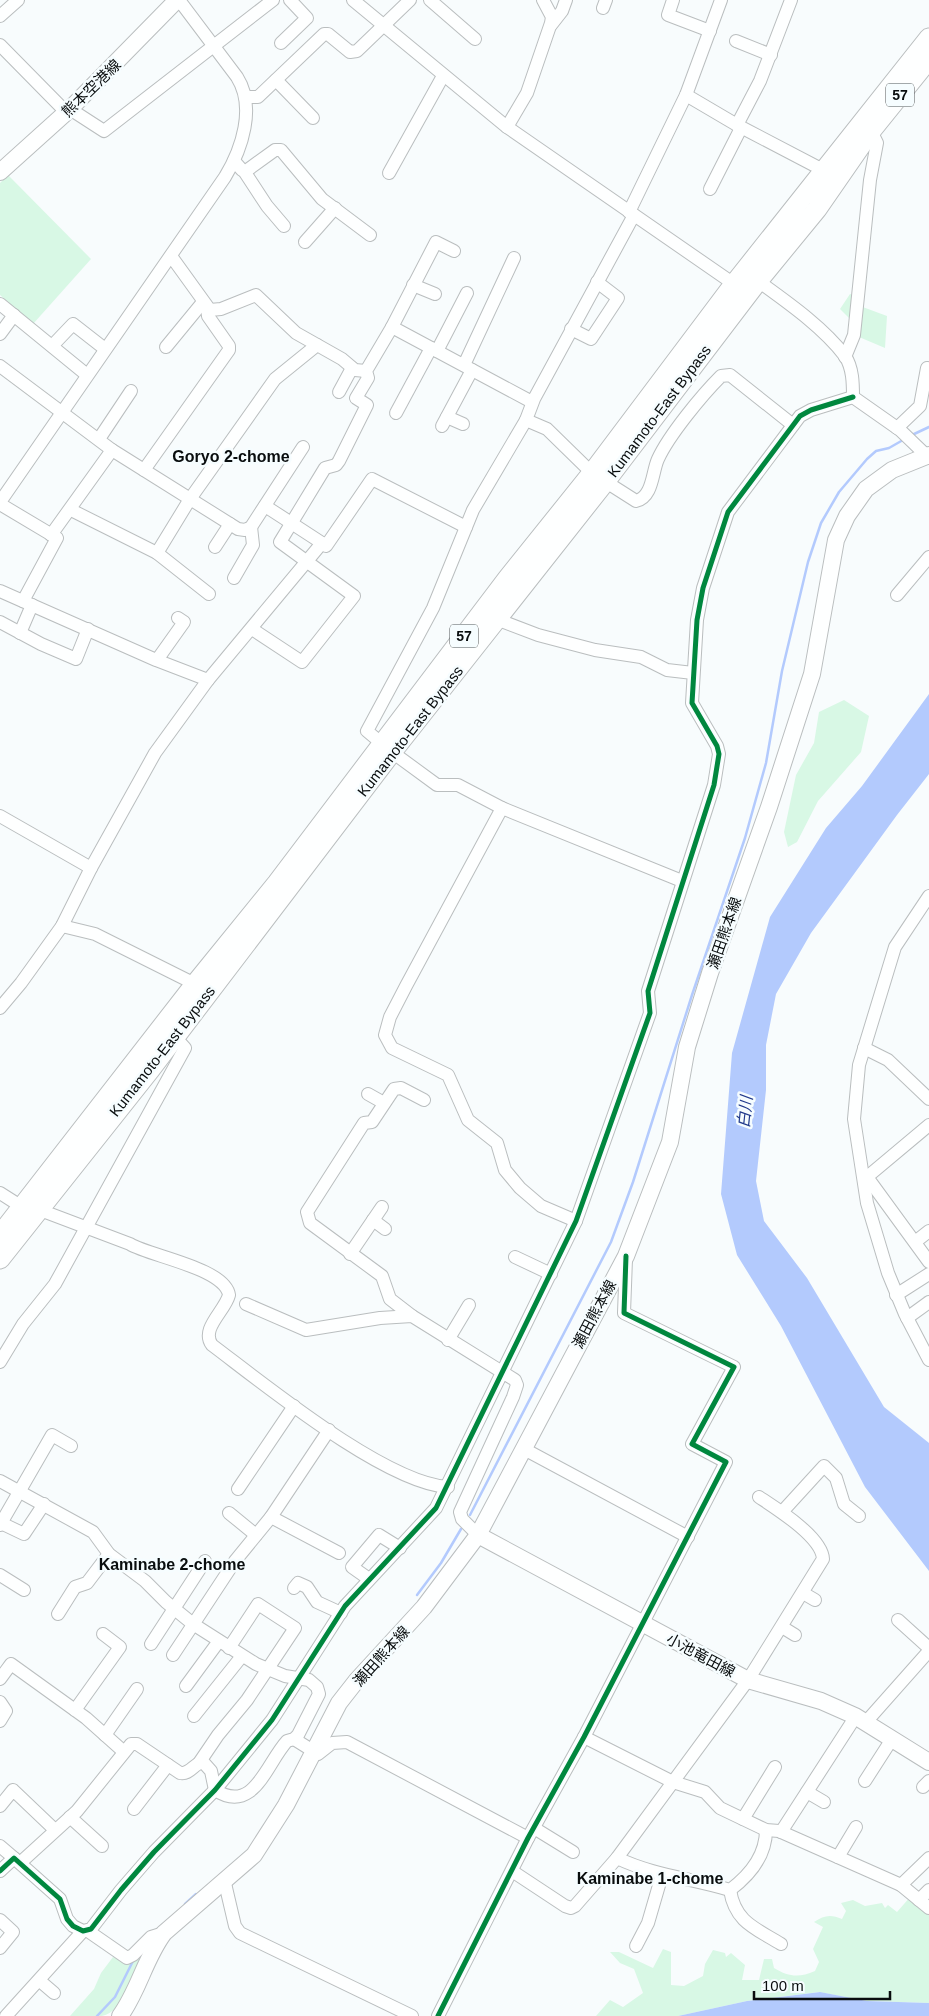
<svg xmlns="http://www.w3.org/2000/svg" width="929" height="2016" viewBox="0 0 929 2016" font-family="Arial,'Noto Sans JP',sans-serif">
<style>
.green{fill:#d8f8e5}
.water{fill:#b3cafd}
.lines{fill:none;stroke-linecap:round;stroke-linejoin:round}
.stream{stroke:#b3cafd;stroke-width:2.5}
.minor-casing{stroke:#babebf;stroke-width:14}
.major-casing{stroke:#babebf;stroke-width:18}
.highway-casing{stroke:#babebf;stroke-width:21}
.minor{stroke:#feffff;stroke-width:12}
.major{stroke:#feffff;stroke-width:16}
.highway{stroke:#feffff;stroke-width:19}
.cycleway-casing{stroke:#f6fdff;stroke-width:8}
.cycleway{stroke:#00873e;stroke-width:5}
.labels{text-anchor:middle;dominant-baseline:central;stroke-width:5;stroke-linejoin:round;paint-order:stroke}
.shield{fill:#f6fdff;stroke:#505556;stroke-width:1}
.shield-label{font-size:14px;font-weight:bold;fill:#090d0e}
.street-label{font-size:15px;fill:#090d0e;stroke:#f6fdff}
.neighbourhood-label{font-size:16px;font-weight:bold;fill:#090d0e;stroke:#f6fdff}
.water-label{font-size:16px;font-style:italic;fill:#20398b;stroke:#f6fdff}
</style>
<rect width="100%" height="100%" fill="#f8fcfd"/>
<!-- green -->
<g class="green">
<polygon points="8,175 91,259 33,324 0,295 0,183"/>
<polygon points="850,294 854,295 852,321 840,309"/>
<polygon points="860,306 887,316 885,348 859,337"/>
<polygon points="844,700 869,716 861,752 818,801 797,842 788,847 784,832 796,775 814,743 819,712"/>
<path d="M911,1896L929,1910V2003L867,2001L819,1992L747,2001L678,2016H596L610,2000L623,2007L643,1993L634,1969L620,1963L610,1952H619L653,1968L663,1949L671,1952V1985L684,1986L703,1976L705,1964L713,1950L725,1953L726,1957L731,1953L745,1965L742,1980H759L764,1959H772L774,1968C789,1977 799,1978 815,1971L819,1962L813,1949L823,1927L814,1922C824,1915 831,1914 842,1919L846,1911L841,1903L853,1900L865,1906L882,1903L885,1908L888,1905L897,1912Z"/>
<path d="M143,1951C134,1969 125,2012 102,2016C92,2016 80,2016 70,2016L94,1989L101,1973L113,1957L126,1962Z"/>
</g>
<!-- water -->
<g class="water">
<polygon points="929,694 929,774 897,815 811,933 776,994 766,1045 766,1090 756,1181 764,1221 807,1278 884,1407 929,1443 929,1571 865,1487 781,1326 737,1255 721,1194 732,1053 770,917 826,828 862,786"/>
<polygon points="820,1992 867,2001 929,2003 929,2016 678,2016 747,2001"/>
</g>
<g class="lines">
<!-- stream -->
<g class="stream">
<polyline points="912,435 929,427"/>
<polyline points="470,1515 611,1242 633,1182 692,995 745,838 766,763 782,671 808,562 821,523 839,492 867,459 876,451 889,448 903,440"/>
<polyline points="417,1595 441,1563 461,1529"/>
<polyline points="185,1904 196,1894"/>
<polyline points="97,2016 115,1997 134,1959"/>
</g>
<!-- minor casing -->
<g class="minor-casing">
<g id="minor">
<path d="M353,0L507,127L734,284L758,281C787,302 823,327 845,356C853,368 853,384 853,397"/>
<polyline points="430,0 475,39"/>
<polyline points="673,0 668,15 710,31"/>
<polyline points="791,0 760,81 737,125 825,171"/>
<polyline points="603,8 606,0"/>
<polyline points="0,16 18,0"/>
<polyline points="551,25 562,11 566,0"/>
<polyline points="736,41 771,55"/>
<polyline points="281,43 307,18 290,0"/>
<polyline points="0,45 67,113"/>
<polyline points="276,80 313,118"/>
<polyline points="686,95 737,125"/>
<polyline points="246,97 258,97 324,34 328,34 350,52 357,51 410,0"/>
<polyline points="70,109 104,131 273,0"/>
<polyline points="507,127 527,93 551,23 552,17 543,0"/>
<polyline points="234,161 242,170 246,171 275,150 281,150 322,199 370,235"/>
<polyline points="244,171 267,206 284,226"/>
<polyline points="389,173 443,76"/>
<polyline points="710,189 741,128"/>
<polyline points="629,212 686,95 721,0"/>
<path d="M634,215L534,399L526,420L547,429L592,473L636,501C653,497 652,472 658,459C669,435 702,395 721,376L730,375L793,425"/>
<polyline points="305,242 335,208"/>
<polyline points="454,251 436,242 392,327 532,402"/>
<polyline points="171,256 210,310 221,309 256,295 296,333 342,359 355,370 366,371"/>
<polyline points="413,285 435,294"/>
<polyline points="0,304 87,375"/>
<polyline points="571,329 591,339 618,298 597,282"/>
<polyline points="0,334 14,315"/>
<polyline points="52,346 73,324 105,349"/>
<polyline points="166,347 203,302"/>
<polyline points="437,351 467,293"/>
<polyline points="845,357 854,335 870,180 877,143 871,131"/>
<polyline points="464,365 514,258"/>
<polyline points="0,366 112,450 51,535"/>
<polyline points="339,392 352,368"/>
<polyline points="853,397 900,430 929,458"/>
<polyline points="396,413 431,348"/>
<polyline points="447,417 463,424"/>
<polyline points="526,420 473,510 433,608 367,731 392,752 437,785 458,785 502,808 682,881"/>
<polyline points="442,426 472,370"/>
<polyline points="897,428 920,406 927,368"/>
<polyline points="99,439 131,391"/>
<polyline points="112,450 238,529 245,530 251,527 303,447"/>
<polyline points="144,470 229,350 229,346 208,316 207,308"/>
<path d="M0,502L225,177C242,149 256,107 237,77L179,0"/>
<polyline points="0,504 57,538 23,601"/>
<polyline points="265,506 322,543"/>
<polyline points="71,510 157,553"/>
<polyline points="215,547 230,524"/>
<polyline points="234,578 253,545 251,527"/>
<polyline points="0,591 156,660 208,680 322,543 326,546 372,479 466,527"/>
<polyline points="209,594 157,553 190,499 275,379 317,345"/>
<polyline points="897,595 929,557"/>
<polyline points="496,619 538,635 595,650 641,657 667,670 693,673"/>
<polyline points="0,622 41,644 76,659 88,629"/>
<polyline points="252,629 302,662 354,596 280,542 325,468 336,465 339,461 367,405 356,398 368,378 366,371 392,327"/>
<polyline points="20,633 32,605"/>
<polyline points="157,660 184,622 178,618"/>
<polyline points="502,808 406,986 390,1017 385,1035 392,1048 448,1075 468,1120 497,1143 505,1170 520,1188 541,1206 576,1221"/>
<polyline points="0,816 91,868 62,926 21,983 0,1008"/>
<polyline points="91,868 155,753 208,680"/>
<polyline points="929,896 895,947 859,1065 854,1119 867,1203 888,1273 905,1314 929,1360"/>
<polyline points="62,926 95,934 195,984"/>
<polyline points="864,1048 888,1060 929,1099"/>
<polyline points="368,1094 384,1103"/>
<polyline points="929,1125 867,1177 929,1262"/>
<path d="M0,1193L22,1207L40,1210L130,1244C149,1256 225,1268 229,1295C225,1311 200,1329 212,1345C264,1384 385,1483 448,1487"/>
<polyline points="373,1220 385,1229"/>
<polyline points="915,1242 929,1231"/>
<polyline points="350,1254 382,1207"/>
<polyline points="515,1257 551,1274"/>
<polyline points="896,1295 929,1274"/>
<polyline points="246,1304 306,1330 380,1318 412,1316 515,1380 517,1385 513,1397 460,1512 462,1519 478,1535"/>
<polyline points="412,1316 390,1299 382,1276 310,1223 307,1212 364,1123 372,1122 394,1089 401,1088 424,1100"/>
<polyline points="907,1318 929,1302"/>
<polyline points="448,1340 469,1305"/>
<polyline points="0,1362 23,1324 55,1284 185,1048 175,1037"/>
<polyline points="524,1449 688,1537"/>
<path d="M0,1481L93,1532L109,1554L145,1581L166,1602L193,1624L256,1664L285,1676L309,1680L317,1687L319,1694L298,1735L294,1739L287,1741C266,1764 254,1815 215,1790L211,1771L203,1762C194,1763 190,1775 180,1773L137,1744H131L77,1811L20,1863"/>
<polyline points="238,1489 294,1406"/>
<polyline points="782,1512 824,1466 836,1478 844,1504 859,1516"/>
<polyline points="229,1513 256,1535"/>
<polyline points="271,1517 339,1553"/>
<polyline points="1,1523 24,1534 44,1504"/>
<polyline points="0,1525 52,1435 71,1446"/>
<polyline points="0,1575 24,1590"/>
<polyline points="369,1579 352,1567 379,1535 400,1548"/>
<polyline points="294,1588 298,1583 307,1587 317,1602 341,1613"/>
<polyline points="803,1593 815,1600"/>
<polyline points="58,1614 75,1587 87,1583 109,1554"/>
<polyline points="898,1620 929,1648"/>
<polyline points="782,1627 795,1635"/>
<polyline points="151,1644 205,1561"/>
<polyline points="173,1655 235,1561 271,1517 329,1430"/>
<polyline points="0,1679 11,1664 86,1718 123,1751"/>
<polyline points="186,1686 219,1641"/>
<polyline points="0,1702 6,1711 0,1721"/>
<polyline points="75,1710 120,1647 103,1634"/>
<polyline points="194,1716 242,1656"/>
<polyline points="866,1722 929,1651"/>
<polyline points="105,1735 137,1689"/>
<polyline points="584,1737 673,1782 705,1792 720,1808 766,1830 779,1831 901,1885 929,1858"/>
<polyline points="294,1739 318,1754 332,1743 347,1742 528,1838"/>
<polyline points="199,1763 218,1735 247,1700 295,1628 258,1604 229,1648"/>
<polyline points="865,1781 892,1739"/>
<polyline points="923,1787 929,1781"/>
<polyline points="807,1792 824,1802"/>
<polyline points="0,1806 13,1790 55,1830"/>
<polyline points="134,1809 168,1765"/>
<polyline points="70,1817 102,1846"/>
<polyline points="743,1819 775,1767"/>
<polyline points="534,1828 573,1852"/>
<polyline points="781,1832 856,1716"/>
<polyline points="0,1846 14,1858"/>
<polyline points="838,1857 856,1827"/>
<path d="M617,1858C655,1876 691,1878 730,1890C750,1875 766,1855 766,1830"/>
<polyline points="0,1871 14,1858 60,1899 67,1919 73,1926 83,1931 91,1929 121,1890 154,1852 215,1790 272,1720 345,1606 436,1508 576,1221 650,1013 648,991 714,785 719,754 717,746 692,703 697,620 703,588 728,512 800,416 811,410 853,397"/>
<path d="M512,1871L565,1906L571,1908L575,1906L617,1858L748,1680L823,1559C822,1537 777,1509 759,1497"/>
<polyline points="224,1879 235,1926 240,1933 412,2016"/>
<polyline points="901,1885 929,1908"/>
<path d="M730,1890C735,1922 755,1928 781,1944"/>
<polyline points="919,1900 929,1890"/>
<polyline points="0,1920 13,1932 0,1948"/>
<polyline points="88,1931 127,1958 133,1955 151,1937 164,1933"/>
<polyline points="636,1946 648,1923 662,1875"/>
<polyline points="40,1981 54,1993"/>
<polyline points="6,2016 83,1931"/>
<polyline points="438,2016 528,1838 584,1737 726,1462 692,1444 734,1367 624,1313 626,1259"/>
</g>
</g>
<!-- major casing -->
<g class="major-casing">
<g id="major">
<polyline points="0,172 70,109 177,0"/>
<polyline points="478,1535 748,1680 821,1701 855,1716 929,1762"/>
<path d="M120,2016C139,1990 145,1958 164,1933L254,1855L286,1805L339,1703L357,1680L424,1607L478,1535L626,1256L670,1142L687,1047L710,973L769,807L812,674L836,540L847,516L866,489L892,470L929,455"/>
</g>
</g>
<!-- highway casing -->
<g class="highway-casing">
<g id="highway">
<polyline points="0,1235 195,984 277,883 507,579 592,473 734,284 929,38"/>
<polyline points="0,1259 150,1070 392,752 605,482 758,281 817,209 871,131 929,59"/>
</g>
</g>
<!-- minor -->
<use href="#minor" class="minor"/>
<!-- major -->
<use href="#major" class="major"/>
<!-- highway -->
<use href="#highway" class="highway"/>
<!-- cycleway casing -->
<g class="cycleway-casing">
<g id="cycleway">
<polyline points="0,1871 14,1858 60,1899 67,1919 73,1926 83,1931 91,1929 121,1890 154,1852 215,1790 272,1720 345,1606 436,1508 576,1221 650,1013 648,991 714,785 719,754 717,746 692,703 697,620 703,588 728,512 800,416 811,410 853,397"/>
<polyline points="438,2016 528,1838 584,1737 726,1462 692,1444 734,1367 624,1313 626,1256"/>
</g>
</g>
<!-- cycleway -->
<use href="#cycleway" class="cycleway"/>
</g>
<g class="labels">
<!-- shield labels -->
<g class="shield">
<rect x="886" y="83.5" width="28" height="23" rx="4"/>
<rect x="450" y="624.5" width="28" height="23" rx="4"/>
</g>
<g class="shield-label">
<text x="900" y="95">57</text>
<text x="464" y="636">57</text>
</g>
<!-- street labels -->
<g class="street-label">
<text transform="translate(91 88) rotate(-44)">熊本空港線</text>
<text transform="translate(659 411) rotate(-53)">Kumamoto-East Bypass</text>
<text transform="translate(410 731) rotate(-52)">Kumamoto-East Bypass</text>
<text transform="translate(724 933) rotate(-71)">瀬田熊本線</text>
<text transform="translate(162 1051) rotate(-52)">Kumamoto-East Bypass</text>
<text transform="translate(594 1314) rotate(-62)">瀬田熊本線</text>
<text transform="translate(701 1655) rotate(28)">小池竜田線</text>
<text transform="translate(381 1656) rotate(-48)">瀬田熊本線</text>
</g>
<!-- neighbourhood labels -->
<g class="neighbourhood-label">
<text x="231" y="456">Goryo 2-chome</text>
<text x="172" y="1564">Kaminabe 2-chome</text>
<text x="650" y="1878">Kaminabe 1-chome</text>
</g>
<!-- water labels -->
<g class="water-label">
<text transform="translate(745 1112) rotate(-84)">白川</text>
</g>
</g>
<!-- scale -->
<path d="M754 1991v8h136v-8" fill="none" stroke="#090d0e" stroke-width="2.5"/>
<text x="762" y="1991" font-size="15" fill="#090d0e" stroke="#f6fdff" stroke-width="4" paint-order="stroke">100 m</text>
</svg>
